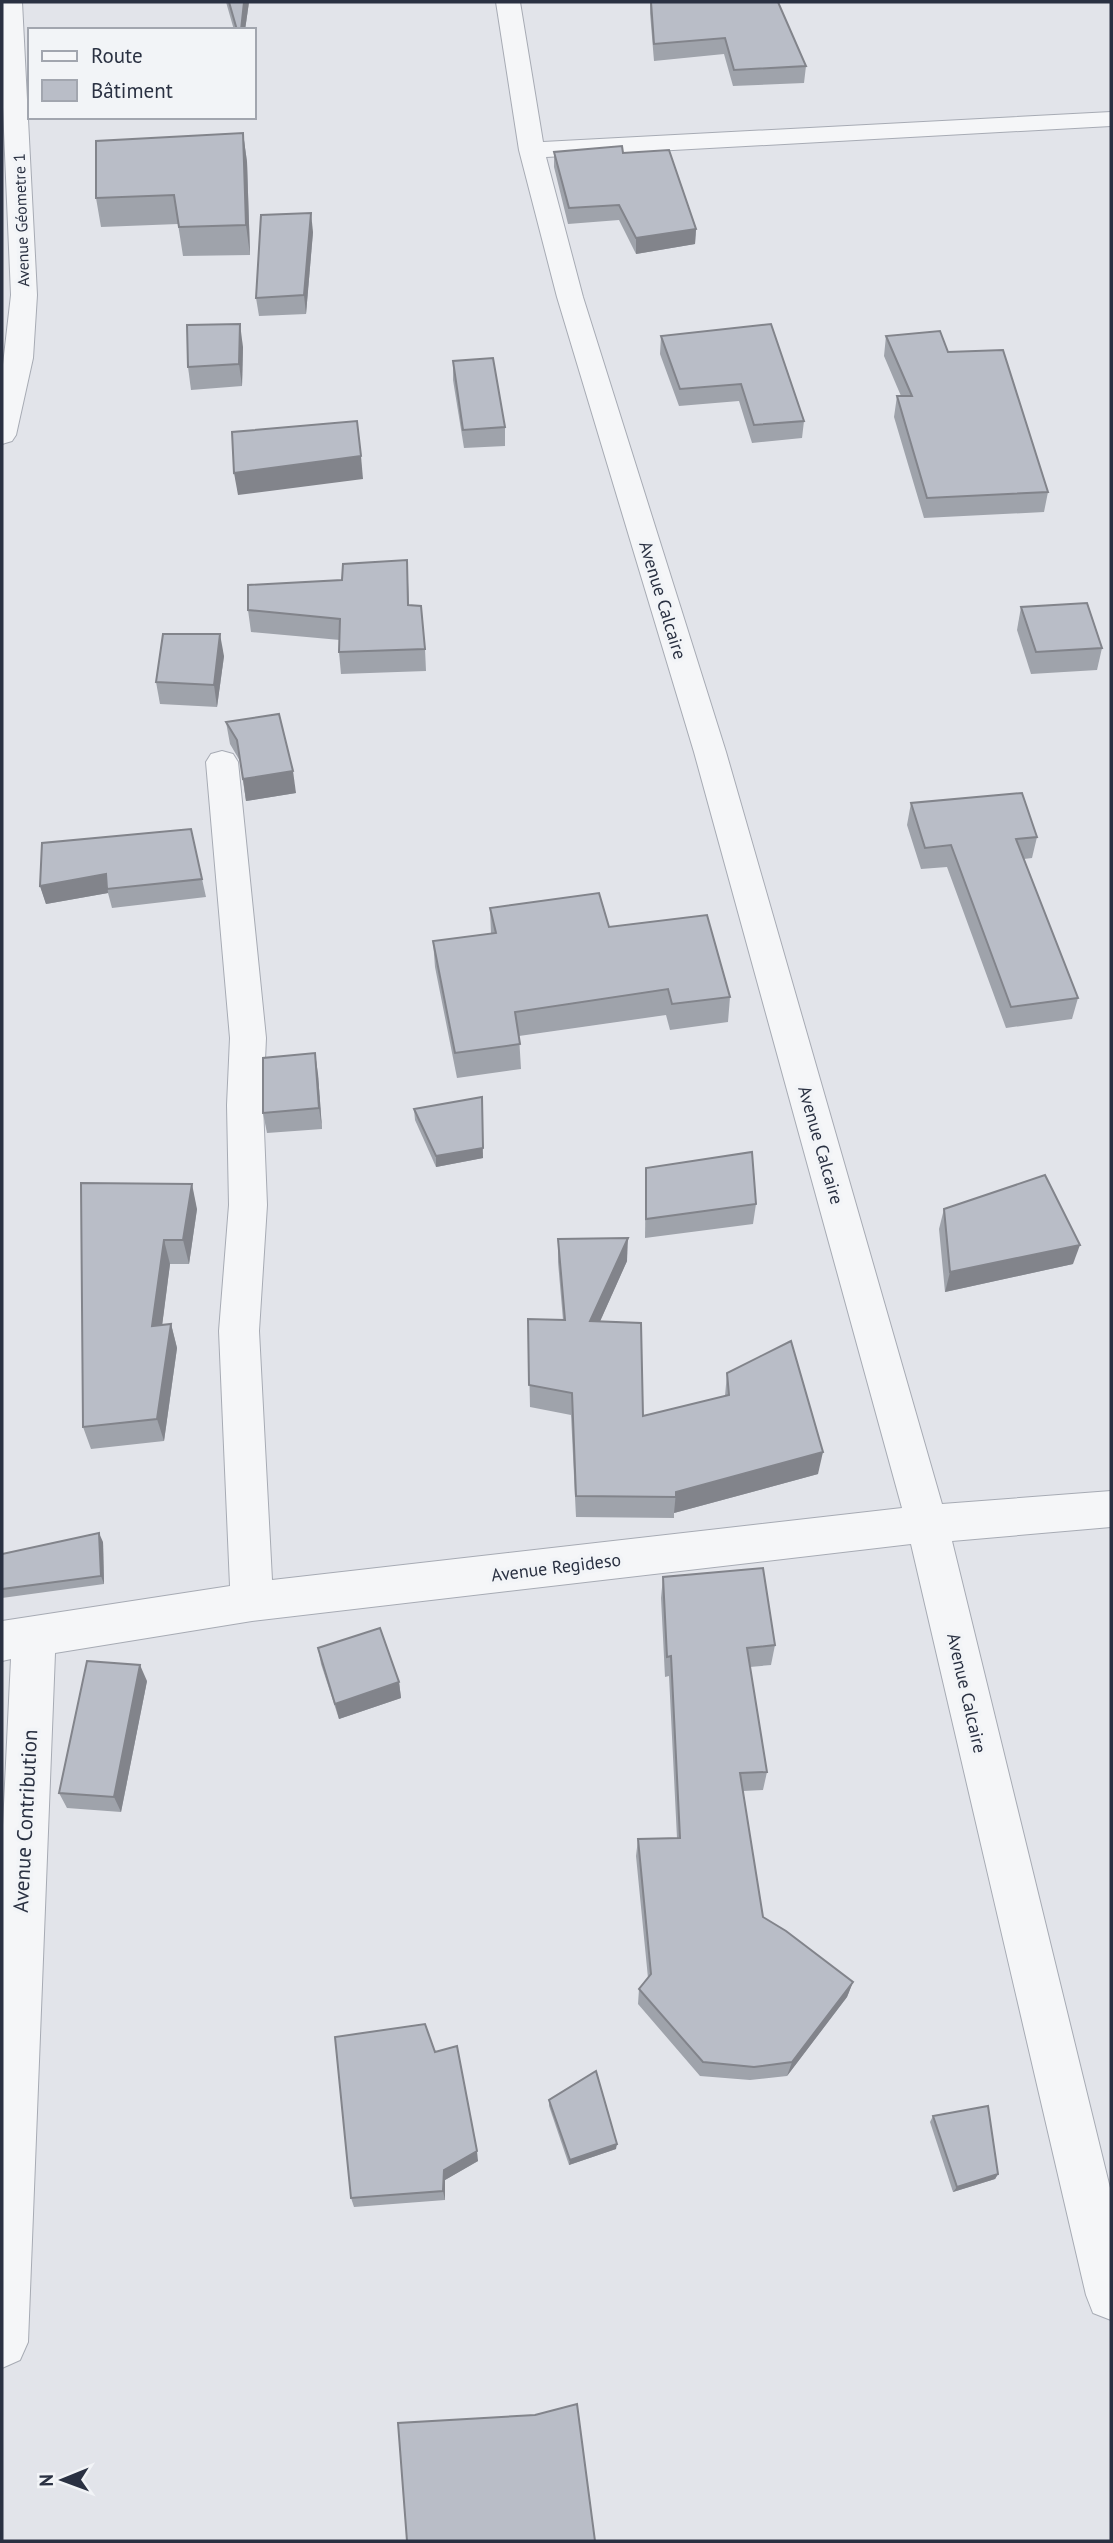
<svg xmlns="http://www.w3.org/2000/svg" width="1113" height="2543" viewBox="0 0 1113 2543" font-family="'PT Sans',sans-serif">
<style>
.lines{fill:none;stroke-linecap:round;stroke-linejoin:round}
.street-casing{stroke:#a7abb4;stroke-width:2}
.street{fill:#f5f6f8;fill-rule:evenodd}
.wall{fill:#9fa3ab}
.shaded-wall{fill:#82848b}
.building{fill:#b9bdc7;stroke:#82848b;stroke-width:2}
.labels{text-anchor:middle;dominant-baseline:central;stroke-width:7;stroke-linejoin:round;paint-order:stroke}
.far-street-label{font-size:16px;fill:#2a3142;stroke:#f2f4f7}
.street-label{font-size:18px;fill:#2a3142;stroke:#f2f4f7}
.near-street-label{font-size:21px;fill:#2a3142;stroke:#f2f4f7}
</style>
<rect width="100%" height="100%" fill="#e2e4ea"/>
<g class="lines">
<!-- street casing -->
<g class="street-casing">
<g id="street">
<polygon points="2,2 22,2 37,295 33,358 16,435 12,441 2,444 2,373 11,295 2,84"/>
<polygon points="496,2 520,2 543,142 1111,112 1111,126 546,157 583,297 726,752 942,1504 1111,1491 1111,1527 952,1541 1111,2192 1111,2320 1093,2313 1086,2295 911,1544 252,1621 55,1653 28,2342 20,2360 2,2368 2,1846 11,1659 2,1661 2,1621 230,1586 219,1331 229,1205 227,1105 230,1038 206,762 211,754 222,751 233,754 238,762 266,1038 263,1105 267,1205 259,1331 272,1580 902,1508 694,752 557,297 519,150"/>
</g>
</g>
<!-- street -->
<use href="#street" class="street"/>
</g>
<!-- wall -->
<g class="wall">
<polygon points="226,2 249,2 245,30 234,30"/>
<polygon points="650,2 778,2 806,66 804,83 733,86 724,54 654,61 650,13"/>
<polygon points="243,133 247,162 250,255 183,256 178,224 101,227 96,198"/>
<polygon points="554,152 623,153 696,229 695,244 636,254 619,220 568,224 554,167"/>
<polygon points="313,232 306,314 259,316 256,298"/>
<polygon points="661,336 804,421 802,438 752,443 739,401 679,406 660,354"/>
<polygon points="886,336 948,352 1048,492 1044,512 924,518 894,417 897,396 901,396 884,356"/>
<polygon points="243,347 242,386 191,390 188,367"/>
<polygon points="453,361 505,427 505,446 464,448 453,380"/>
<polygon points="408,582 409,605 425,649 426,671 341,674 339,652 340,640 251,632 248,610"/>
<polygon points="1021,607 1102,648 1097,670 1031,674 1017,630"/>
<polygon points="224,656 217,707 160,704 156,682"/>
<polygon points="226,722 296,793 246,801 240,761 230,744"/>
<polygon points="911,803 1037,837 1032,858 1024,859 1078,998 1072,1019 1006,1028 947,867 921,869 907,825"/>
<polygon points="202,879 206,897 112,908 108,893 46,904 40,886"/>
<polygon points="490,908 609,927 730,997 728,1022 670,1030 666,1015 519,1036 521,1069 457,1078 435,967 433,941 491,934"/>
<polygon points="318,1074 322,1129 267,1133 263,1113"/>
<polygon points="414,1109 483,1158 436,1167 415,1120"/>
<polygon points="646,1168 756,1204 753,1224 645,1238"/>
<polygon points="81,1183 197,1209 189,1264 170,1264 162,1325 171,1324 177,1348 164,1441 91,1449 83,1427"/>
<polygon points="944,1209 1073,1264 945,1292 939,1229"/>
<polygon points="558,1239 627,1261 600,1321 643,1416 725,1396 727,1373 818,1474 674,1513 674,1518 576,1517 571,1415 530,1407 528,1319 563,1320 558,1262"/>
<polygon points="103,1542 104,1584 2,1598 2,1554"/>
<polygon points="663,1577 775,1645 771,1665 750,1667 767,1772 763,1790 743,1791 763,1917 853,1982 847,1997 787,2076 750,2080 700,2076 638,2004 639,1989 648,1978 636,1856 638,1839 677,1838 669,1676 665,1677 661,1598"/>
<polygon points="318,1648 399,1682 401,1698 339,1719 321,1664"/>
<polygon points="147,1681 121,1812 67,1808 59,1793"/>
<polygon points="435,2052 478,2161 445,2180 445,2200 354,2207 351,2198"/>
<polygon points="549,2100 616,2149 569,2165 549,2106"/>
<polygon points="933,2116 998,2174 995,2179 953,2192 930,2122"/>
</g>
<!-- shaded-wall -->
<g class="shaded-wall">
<polygon points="244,2 249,2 245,30 241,30"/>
<polygon points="243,133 247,162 250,255 246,225"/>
<polygon points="311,213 313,232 306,314 304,295"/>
<polygon points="696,229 695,244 636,254 636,238"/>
<polygon points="240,324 243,347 242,386 239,364"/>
<polygon points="361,456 363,479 238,495 234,473"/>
<polygon points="220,634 224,656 217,707 214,685"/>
<polygon points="293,771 296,793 246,801 243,779"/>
<polygon points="106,874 108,893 46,904 40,886"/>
<polygon points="315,1053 318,1074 322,1129 319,1108"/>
<polygon points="482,1097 483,1158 436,1167 436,1156"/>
<polygon points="192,1184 197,1209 189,1264 183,1240"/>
<polygon points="628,1238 627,1261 590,1344 590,1321"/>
<polygon points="164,1240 170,1264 159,1350 152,1326"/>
<polygon points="1080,1245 1073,1264 945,1292 950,1272"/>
<polygon points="171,1324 177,1348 164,1441 157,1419"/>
<polygon points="823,1452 818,1474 674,1513 676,1492"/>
<polygon points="99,1533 103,1542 104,1584 101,1576"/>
<polygon points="140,1665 147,1681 121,1812 114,1797"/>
<polygon points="399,1682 401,1698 339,1719 335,1704"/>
<polygon points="853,1982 847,1997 787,2076 792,2062"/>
<polygon points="617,2144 616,2149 569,2165 570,2160"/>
<polygon points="477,2151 478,2161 445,2180 445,2200 443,2191 444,2170"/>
<polygon points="998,2174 995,2179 953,2192 957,2187"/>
</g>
<!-- building -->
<g class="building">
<polygon points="229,2 244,2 241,30 237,30"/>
<polygon points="651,2 778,2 806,66 734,70 725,38 654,44"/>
<polygon points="243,133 246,225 179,227 174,195 96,198 96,141"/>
<polygon points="622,146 623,153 669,150 696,229 636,238 619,205 569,208 554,152"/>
<polygon points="311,213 304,295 256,298 261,215"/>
<polygon points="240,324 239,364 188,367 187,325"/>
<polygon points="771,324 804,421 754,425 741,384 680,389 661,336"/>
<polygon points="940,331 948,352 1003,350 1048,492 927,498 897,396 912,396 886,336"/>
<polygon points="493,358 505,427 463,430 453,361"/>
<polygon points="357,421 361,456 234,473 232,432"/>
<polygon points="407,560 408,605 421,606 425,649 339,652 340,619 248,610 248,585 342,580 343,564"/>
<polygon points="1087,603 1102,648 1036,652 1021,607"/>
<polygon points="163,634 220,634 214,685 156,682"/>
<polygon points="279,714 293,771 243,779 237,740 226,722"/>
<polygon points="1022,793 1037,837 1016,839 1078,998 1011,1007 951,845 925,848 911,803"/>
<polygon points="191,829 202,879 107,889 106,874 40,886 42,843"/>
<polygon points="599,893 609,927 707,915 730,997 672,1004 668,989 515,1012 520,1044 455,1053 433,941 496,933 490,908"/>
<polygon points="315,1053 319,1108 263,1113 263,1058"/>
<polygon points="482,1097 483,1148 436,1156 414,1109"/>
<polygon points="752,1152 756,1204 646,1219 646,1168"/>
<polygon points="1045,1175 1080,1245 950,1272 944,1209"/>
<polygon points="81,1183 192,1184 183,1240 164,1240 152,1326 171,1324 157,1419 83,1427"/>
<polygon points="628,1238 590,1321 641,1323 643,1416 729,1395 727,1373 791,1341 823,1452 676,1492 676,1497 576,1496 572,1393 529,1385 528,1319 565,1320 558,1239"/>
<polygon points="99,1533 101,1576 2,1589 2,1554"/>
<polygon points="763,1568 775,1645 747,1648 767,1772 740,1773 763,1917 786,1931 853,1982 792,2062 754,2067 703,2062 639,1989 651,1974 638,1839 680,1838 671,1656 667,1657 663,1577"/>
<polygon points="380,1628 399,1682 335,1704 318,1648"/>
<polygon points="87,1661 140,1665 114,1797 59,1793"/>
<polygon points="425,2024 435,2052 457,2046 477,2151 444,2170 443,2191 351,2198 335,2037"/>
<polygon points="596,2071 617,2144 570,2160 549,2100"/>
<polygon points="988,2106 998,2174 957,2187 933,2116"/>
<polygon points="577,2404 595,2541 407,2541 398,2423 535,2415"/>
</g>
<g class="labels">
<!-- far-street labels -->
<g class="far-street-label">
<text transform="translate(21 220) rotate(-92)">Avenue Géometre 1</text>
</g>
<!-- street labels -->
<g class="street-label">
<text transform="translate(663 600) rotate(73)">Avenue Calcaire</text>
<text transform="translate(821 1145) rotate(74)">Avenue Calcaire</text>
<text transform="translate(556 1567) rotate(-7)">Avenue Regideso</text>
<text transform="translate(967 1693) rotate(77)">Avenue Calcaire</text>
</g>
<!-- near-street labels -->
<g class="near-street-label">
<text transform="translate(25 1821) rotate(-87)">Avenue Contribution</text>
</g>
</g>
<!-- border -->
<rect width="1113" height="2543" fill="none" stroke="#2a3142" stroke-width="7"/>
<!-- legend -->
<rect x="28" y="28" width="228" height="91" fill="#f2f4f7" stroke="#a2a6af" stroke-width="2"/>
<rect x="42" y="51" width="35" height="10" fill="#f5f6f8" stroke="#a2a6af" stroke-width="2"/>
<text x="91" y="63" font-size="21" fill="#2a3142">Route</text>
<rect x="42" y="80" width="35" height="21" fill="#b9bdc7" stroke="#a2a6af" stroke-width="2"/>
<text x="91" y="98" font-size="21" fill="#2a3142">Bâtiment</text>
<!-- north arrow -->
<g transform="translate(63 2480) rotate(269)" stroke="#f2f4f7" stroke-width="5" paint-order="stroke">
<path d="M0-5L12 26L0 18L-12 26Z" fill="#2a3142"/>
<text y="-10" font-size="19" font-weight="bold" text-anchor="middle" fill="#2a3142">N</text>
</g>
</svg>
